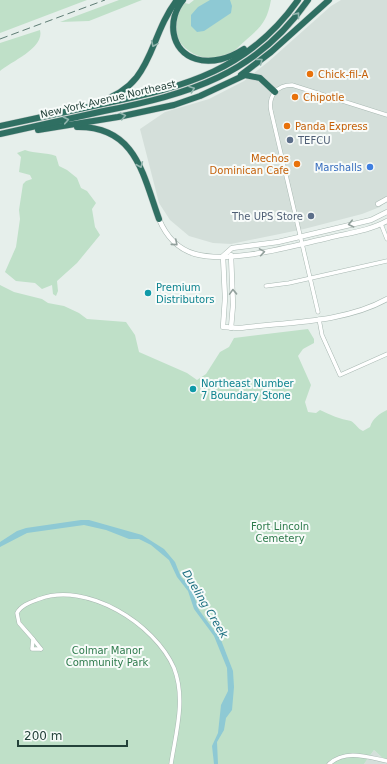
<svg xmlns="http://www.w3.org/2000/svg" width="387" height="764" viewBox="0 0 387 764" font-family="'DejaVu Sans',sans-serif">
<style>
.built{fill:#d4dfda}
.green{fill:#bfe0c8}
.water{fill:#8ec9d4}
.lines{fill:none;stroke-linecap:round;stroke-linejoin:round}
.minor-casing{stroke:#a8b8b2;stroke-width:4.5}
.tertiary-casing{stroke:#a8b8b2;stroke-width:5.5}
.motorway-casing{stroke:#c2cac8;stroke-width:7}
.minor{stroke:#fff;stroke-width:3.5}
.tertiary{stroke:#fff;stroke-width:4.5}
.motorway{stroke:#2f6f62;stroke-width:6}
.rail{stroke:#5f7d75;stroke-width:1;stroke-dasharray:8 4;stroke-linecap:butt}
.oneway{stroke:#93b5ae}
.oneway2{stroke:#92a09c}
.food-dot{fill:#e8710a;stroke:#f7fbf9;stroke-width:1.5}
.service-dot{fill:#5c6f8a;stroke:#f7fbf9;stroke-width:1.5}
.shop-dot{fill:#3f7fe0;stroke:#f7fbf9;stroke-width:1.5}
.culture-dot{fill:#0f9aa8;stroke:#f7fbf9;stroke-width:1.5}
.labels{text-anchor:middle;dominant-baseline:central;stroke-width:4;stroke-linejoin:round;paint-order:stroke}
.food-label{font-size:10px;fill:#c56008;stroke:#f7fbf9;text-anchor:start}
.street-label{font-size:10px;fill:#24423a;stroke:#f7fbf9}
.service-label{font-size:10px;fill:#4e5e75;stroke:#f7fbf9;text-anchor:start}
.shop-label{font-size:10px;fill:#366cbe;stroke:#f7fbf9;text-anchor:end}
.culture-label{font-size:10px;fill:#0d838f;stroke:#f7fbf9;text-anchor:start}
.park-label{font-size:10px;fill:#2d7a4b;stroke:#f7fbf9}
.water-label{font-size:11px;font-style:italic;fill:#1c6f80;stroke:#f7fbf9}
</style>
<rect width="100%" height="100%" fill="#e6efeb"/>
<!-- built -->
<g class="built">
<polygon points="341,0 387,0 387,200 380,207 362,214 304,229 231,244 213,243 189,236 170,220 159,203 140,129 165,112 209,99 244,81 268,62 331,6"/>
<polygon points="374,750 387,762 387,764 364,764"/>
</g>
<!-- green -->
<g class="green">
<polygon points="0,0 87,0 0,33"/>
<polygon points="119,0 142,0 89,21 60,22"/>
<path d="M194,0H271C267,21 262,26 246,40C241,44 235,51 230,54C192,72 156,29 185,3L189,4Z"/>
<path d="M40,30C45,48 10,62 0,71V43Z"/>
<path d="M25,150C35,154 46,152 56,156L59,166L67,170L77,178L81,188L87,191L96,203L92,209L95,227L100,235L77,263L57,281L58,291L56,296L53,294L52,285L42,289L35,283L16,281L5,272L16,247L20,219L19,210L23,184L26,181L32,179L30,175L19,172L21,157L17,153Z"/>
<path d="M0,285L14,292L42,299L48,303L64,306L79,313L87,319L126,322L135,335L139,352L187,373L197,380L206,374L220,352L229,347L234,338L308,329L314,339V343L303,349L298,356L311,385L305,402L308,412L316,413L320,410C330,415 340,419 351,421C355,423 358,429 363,431L370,427C373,418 379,414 387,410V762L374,750L364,764H0Z"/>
</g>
<!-- water -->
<g class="water">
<polygon points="210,0 230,0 232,6 231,13 204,31 197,32 191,26 191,15 198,7"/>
<polygon points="81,520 89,520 142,535 164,549 175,562 181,577 191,587 199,610 221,640 233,671 234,687 232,710 226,718 224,730 217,742 218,764 214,764 212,746 218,733 221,705 228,691 227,668 214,636 194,609 188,591 177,577 169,560 151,545 139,539 129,539 106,530 84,525 27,533 0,547 0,542 17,531 26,528"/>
</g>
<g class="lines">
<!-- minor casing -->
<g class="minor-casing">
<g id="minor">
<polyline points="381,224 387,239"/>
<polyline points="266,286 289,283 387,261"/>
<path d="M318,312L271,111C268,96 277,85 292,85L387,115"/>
<polyline points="319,319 322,335 340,375 387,354"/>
<polyline points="33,639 41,649"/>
<path d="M41,649H32L33,639L19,623L17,613C21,605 31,602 39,599C87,581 155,624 174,668C186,699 176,732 171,764"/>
<path d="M329,764C346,749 367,757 387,761"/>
</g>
</g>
<!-- tertiary casing -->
<g class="tertiary-casing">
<g id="tertiary">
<polyline points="378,204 387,199"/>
<path d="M387,212L371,220L278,242L232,248L223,256L225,298L223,327L239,328C287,322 344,323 387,299"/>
<path d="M159,219C166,236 178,249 195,254C231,264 292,246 328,238C348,233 369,231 387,221"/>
<polyline points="231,328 233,305 231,255"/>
</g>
</g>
<!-- motorway casing -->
<g class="motorway-casing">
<g id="motorway">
<path d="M183,0C167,19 170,51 196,59C212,64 230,58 244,49"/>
<polyline points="241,75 271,52 329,0"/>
<path d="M98,102C155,85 147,39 177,0"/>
<path d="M0,126C36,118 71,111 107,103C185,87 250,69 298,0"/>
<path d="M77,127C136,126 143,175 159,219"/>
<polyline points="38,130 118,117 174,105 200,96 245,75 260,78 275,92"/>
<path d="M0,134C35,126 69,119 104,111C189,94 256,75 308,0"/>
</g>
</g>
<!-- minor -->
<use href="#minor" class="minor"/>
<!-- tertiary -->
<use href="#tertiary" class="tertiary"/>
<!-- motorway -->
<use href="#motorway" class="motorway"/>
<!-- rail -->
<polyline class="rail" points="0,39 105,0"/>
</g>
<!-- one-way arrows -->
<defs><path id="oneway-chevron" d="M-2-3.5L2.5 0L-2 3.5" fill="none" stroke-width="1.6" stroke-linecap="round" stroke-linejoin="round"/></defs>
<g class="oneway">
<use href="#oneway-chevron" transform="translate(297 15) rotate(-52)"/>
<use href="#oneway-chevron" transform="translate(154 44) rotate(114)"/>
<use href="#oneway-chevron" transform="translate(260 61) rotate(-37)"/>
<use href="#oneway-chevron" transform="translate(192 89) rotate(-20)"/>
<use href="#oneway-chevron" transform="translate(123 116) rotate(-12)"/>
<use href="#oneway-chevron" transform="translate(66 120) rotate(-12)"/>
<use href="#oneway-chevron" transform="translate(140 165) rotate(67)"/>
</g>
<g class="oneway2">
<use href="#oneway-chevron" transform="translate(351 224) rotate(167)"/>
<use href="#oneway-chevron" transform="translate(175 243) rotate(40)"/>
<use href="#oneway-chevron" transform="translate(262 252) rotate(-9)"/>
<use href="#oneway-chevron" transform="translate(233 292) rotate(-92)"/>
</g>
<!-- markers -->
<g class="food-dot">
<circle cx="310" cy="74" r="4"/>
<circle cx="295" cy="97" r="4"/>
<circle cx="287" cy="126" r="4"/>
<circle cx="297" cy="164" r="4"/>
</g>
<g class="service-dot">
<circle cx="290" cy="140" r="4"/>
<circle cx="311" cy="216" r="4"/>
</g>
<circle class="shop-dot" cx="370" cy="167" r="4"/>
<g class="culture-dot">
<circle cx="148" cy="293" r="4"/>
<circle cx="193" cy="389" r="4"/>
</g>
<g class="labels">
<!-- food labels -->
<g class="food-label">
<text x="318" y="74">Chick-fil-A</text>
<text x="303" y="97">Chipotle</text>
<text x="295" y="126">Panda Express</text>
<text x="289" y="158" text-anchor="end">Mechos<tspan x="289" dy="12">Dominican Cafe</tspan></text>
</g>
<!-- street labels -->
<g class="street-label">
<text transform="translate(108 99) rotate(-13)">New York Avenue Northeast</text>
</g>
<!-- service labels -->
<g class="service-label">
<text x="298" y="140">TEFCU</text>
<text x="303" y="216" text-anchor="end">The UPS Store</text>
</g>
<!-- shop labels -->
<g class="shop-label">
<text x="362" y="167">Marshalls</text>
</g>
<!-- culture labels -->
<g class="culture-label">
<text x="156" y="287">Premium<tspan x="156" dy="12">Distributors</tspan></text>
<text x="201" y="383">Northeast Number<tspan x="201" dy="12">7 Boundary Stone</tspan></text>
</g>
<!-- park labels -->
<g class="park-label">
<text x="280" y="526">Fort Lincoln<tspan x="280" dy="12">Cemetery</tspan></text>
<text x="107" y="650">Colmar Manor<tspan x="107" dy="12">Community Park</tspan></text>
</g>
<!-- water labels -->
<g class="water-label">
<text transform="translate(205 604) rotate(59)">Dueling Creek</text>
</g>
</g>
<!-- scale -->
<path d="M18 740v6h109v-6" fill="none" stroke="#24423a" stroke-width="2"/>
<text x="24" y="740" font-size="12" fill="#24423a" stroke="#f7fbf9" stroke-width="3" paint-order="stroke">200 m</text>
</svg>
